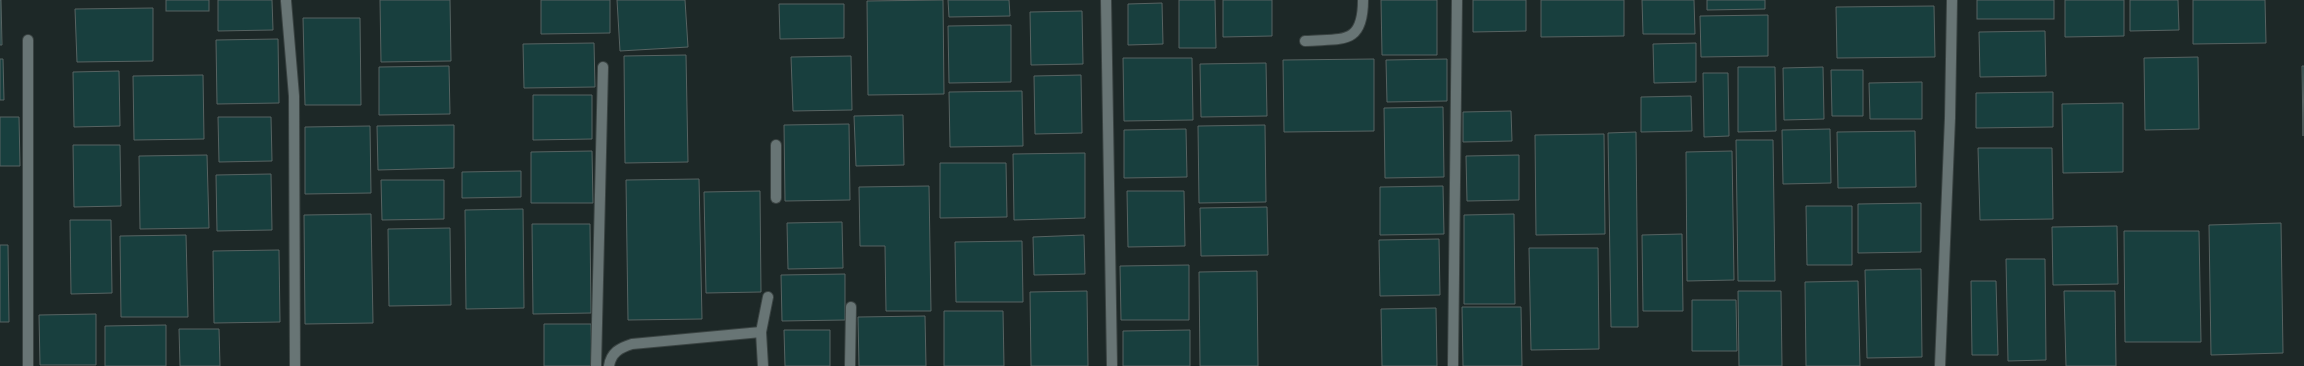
<svg xmlns="http://www.w3.org/2000/svg" width="2304" height="366" viewBox="0 0 2304 366" font-family="Raleway,sans-serif">
<style>
.building{fill:#183f3e;stroke:#576362}
.lines{fill:none;stroke-linecap:round;stroke-linejoin:round}
.service-casing{stroke:#3b4443;stroke-width:12}
.minor-casing{stroke:#3b4443;stroke-width:12}
.service{stroke:#687575;stroke-width:10}
.minor{stroke:#687575;stroke-width:10}
</style>
<rect width="100%" height="100%" fill="#1d2827"/>
<!-- building -->
<g class="building">
<polygon points="0,0 1,0 2,45 0,45"/>
<rect x="166" y="0" width="43" height="11"/>
<polygon points="218,0 272,0 273,30 218,31"/>
<polygon points="380,0 450,0 451,61 381,62"/>
<polygon points="541,0 610,0 610,33 541,34"/>
<polygon points="617,0 685,0 688,47 620,51"/>
<polygon points="943,0 944,94 868,95 867,1"/>
<polygon points="948,0 1009,0 1010,16 949,17"/>
<polygon points="1179,0 1215,0 1216,48 1179,48"/>
<polygon points="1223,0 1272,0 1272,36 1223,37"/>
<polygon points="1381,0 1437,0 1437,55 1382,55"/>
<polygon points="1473,0 1526,0 1526,31 1473,32"/>
<polygon points="1541,0 1624,0 1624,36 1541,37"/>
<polygon points="1642,0 1694,0 1695,34 1643,34"/>
<polygon points="1707,0 1765,0 1765,9 1707,10"/>
<rect x="1977" y="0" width="77" height="19"/>
<polygon points="2065,0 2124,0 2124,36 2065,37"/>
<polygon points="2130,0 2178,0 2179,30 2130,31"/>
<polygon points="2193,0 2265,0 2266,43 2193,44"/>
<polygon points="1162,3 1163,44 1128,45 1128,4"/>
<polygon points="779,4 844,4 844,38 780,39"/>
<polygon points="1934,6 1935,57 1837,58 1836,7"/>
<polygon points="153,8 153,61 77,62 75,9"/>
<polygon points="1082,11 1083,64 1031,65 1030,12"/>
<polygon points="1768,15 1768,56 1701,57 1700,16"/>
<polygon points="303,18 360,18 361,105 305,105"/>
<polygon points="1011,25 1011,82 949,83 948,26"/>
<polygon points="2045,31 2046,76 1980,77 1979,32"/>
<polygon points="278,39 279,103 217,104 216,40"/>
<polygon points="594,43 595,87 524,88 523,44"/>
<polygon points="1696,43 1696,82 1654,83 1653,44"/>
<polygon points="686,55 688,162 625,163 624,56"/>
<polygon points="851,56 852,110 793,111 791,57"/>
<polygon points="2198,57 2199,129 2145,130 2144,58"/>
<polygon points="1123,58 1192,58 1193,120 1124,121"/>
<polygon points="0,59 3,59 4,100 0,100"/>
<polygon points="1374,59 1374,131 1284,132 1283,60"/>
<polygon points="1447,59 1447,101 1387,102 1386,60"/>
<polygon points="1266,63 1267,116 1201,117 1200,64"/>
<polygon points="449,66 450,114 379,115 379,67"/>
<polygon points="2302,66 2304,66 2303,136"/>
<polygon points="1738,67 1775,67 1776,131 1738,132"/>
<polygon points="1823,67 1824,119 1784,120 1783,68"/>
<polygon points="1831,70 1863,70 1863,116 1832,116"/>
<polygon points="119,71 120,126 74,127 73,72"/>
<polygon points="1703,73 1728,73 1729,136 1704,137"/>
<polygon points="203,75 204,139 134,140 133,76"/>
<polygon points="1081,75 1082,133 1035,134 1034,76"/>
<polygon points="1922,82 1922,119 1870,119 1869,83"/>
<polygon points="1022,91 1023,146 950,147 949,92"/>
<polygon points="2053,92 2053,127 1976,128 1976,93"/>
<polygon points="533,95 592,95 592,139 533,140"/>
<polygon points="1691,96 1692,131 1641,132 1641,97"/>
<polygon points="2123,103 2123,172 2063,173 2062,104"/>
<polygon points="1443,107 1444,177 1385,178 1384,108"/>
<polygon points="1511,111 1512,141 1463,142 1463,112"/>
<polygon points="903,115 904,165 856,166 854,116"/>
<polygon points="0,117 19,117 20,166 0,166"/>
<polygon points="218,117 271,117 272,161 219,162"/>
<polygon points="849,124 850,200 785,201 784,125"/>
<polygon points="454,125 454,168 378,170 377,126"/>
<polygon points="1265,125 1266,202 1199,203 1198,126"/>
<polygon points="370,126 371,193 305,194 305,127"/>
<polygon points="1186,129 1187,177 1124,178 1124,130"/>
<polygon points="1830,129 1831,183 1783,184 1782,130"/>
<polygon points="1915,131 1916,187 1838,188 1837,132"/>
<polygon points="1636,132 1638,327 1611,327 1608,133"/>
<polygon points="1604,134 1605,234 1536,235 1535,135"/>
<polygon points="1736,140 1773,140 1775,281 1738,281"/>
<polygon points="73,145 120,145 121,206 74,207"/>
<polygon points="1978,148 2052,148 2053,219 1980,220"/>
<polygon points="592,151 593,203 531,203 531,152"/>
<polygon points="1732,151 1734,280 1687,281 1686,152"/>
<polygon points="1085,153 1085,218 1014,220 1013,154"/>
<polygon points="207,155 209,228 140,229 139,156"/>
<polygon points="1519,155 1519,200 1467,201 1466,156"/>
<polygon points="940,163 1006,163 1007,217 940,218"/>
<polygon points="521,171 521,197 462,198 462,172"/>
<polygon points="271,174 272,230 217,231 216,175"/>
<polygon points="699,179 702,319 628,320 626,180"/>
<polygon points="381,180 444,180 444,219 382,220"/>
<polygon points="929,186 931,311 886,311 885,246 860,246 859,187"/>
<polygon points="1443,186 1444,234 1380,235 1380,187"/>
<polygon points="760,191 761,292 706,293 704,192"/>
<polygon points="1127,191 1184,191 1185,246 1128,247"/>
<polygon points="1921,203 1921,252 1858,253 1858,204"/>
<polygon points="1806,206 1852,206 1852,265 1807,265"/>
<polygon points="1267,207 1268,255 1201,256 1200,208"/>
<polygon points="523,209 524,308 466,309 465,210"/>
<polygon points="371,214 373,323 305,324 304,215"/>
<polygon points="1514,214 1515,304 1464,304 1464,215"/>
<polygon points="70,220 111,220 112,293 71,294"/>
<polygon points="842,222 843,268 788,269 787,223"/>
<polygon points="2281,223 2283,353 2211,355 2209,225"/>
<polygon points="532,224 590,224 591,313 533,314"/>
<polygon points="2117,226 2118,284 2053,285 2052,227"/>
<polygon points="450,228 451,305 389,306 388,229"/>
<polygon points="2124,231 2199,231 2201,342 2125,342"/>
<polygon points="1682,234 1683,311 1643,311 1642,235"/>
<polygon points="186,235 188,317 121,317 120,236"/>
<polygon points="1084,235 1085,274 1034,275 1033,237"/>
<polygon points="1439,239 1440,295 1380,296 1379,240"/>
<polygon points="1022,241 1023,302 956,302 955,242"/>
<polygon points="0,245 8,245 9,322 0,322"/>
<polygon points="1529,248 1598,248 1599,349 1531,350"/>
<polygon points="279,250 280,322 214,323 213,251"/>
<polygon points="2006,259 2045,259 2046,360 2008,361"/>
<polygon points="1189,265 1189,320 1121,320 1120,266"/>
<polygon points="1921,269 1922,357 1867,358 1865,270"/>
<polygon points="1257,271 1258,366 1200,366 1199,272"/>
<polygon points="845,274 845,320 782,321 781,275"/>
<polygon points="1858,281 1860,366 1806,366 1805,282"/>
<polygon points="1971,281 1996,281 1998,355 1972,355"/>
<polygon points="1087,291 1088,366 1031,366 1030,292"/>
<polygon points="1738,291 1781,291 1782,366 1739,366"/>
<polygon points="2064,291 2115,291 2116,366 2066,366"/>
<polygon points="1692,300 1736,300 1737,351 1692,351"/>
<polygon points="1462,307 1521,307 1522,366 1463,366"/>
<polygon points="1436,308 1437,366 1382,366 1381,309"/>
<polygon points="944,311 1003,311 1004,366 944,366"/>
<polygon points="96,314 96,365 40,365 39,315"/>
<polygon points="925,316 926,366 859,366 858,317"/>
<polygon points="544,324 591,324 592,366 544,366"/>
<polygon points="166,325 166,366 105,366 105,326"/>
<polygon points="179,329 219,329 220,366 180,366"/>
<polygon points="784,330 830,330 830,366 785,366"/>
<polygon points="1190,330 1190,366 1123,366 1123,331"/>
</g>
<g class="lines">
<!-- service casing -->
<g class="service-casing">
<g id="service">
<path d="M1305,41C1342,38 1363,46 1363,0"/>
<polyline points="776,145 776,198"/>
<path d="M609,366C611,353 619,348 632,344L761,332"/>
<polyline points="763,366 761,332 768,297"/>
<polyline points="850,366 851,307"/>
</g>
</g>
<!-- minor casing -->
<g class="minor-casing">
<g id="minor">
<polyline points="1106,0 1112,366"/>
<polyline points="286,1 294,96 295,366"/>
<polyline points="28,366 28,40"/>
<polyline points="596,366 603,67"/>
<polyline points="1453,366 1457,0"/>
<polyline points="1940,366 1950,118 1952,0"/>
</g>
</g>
<!-- service -->
<use href="#service" class="service"/>
<!-- minor -->
<use href="#minor" class="minor"/>
</g>
</svg>
